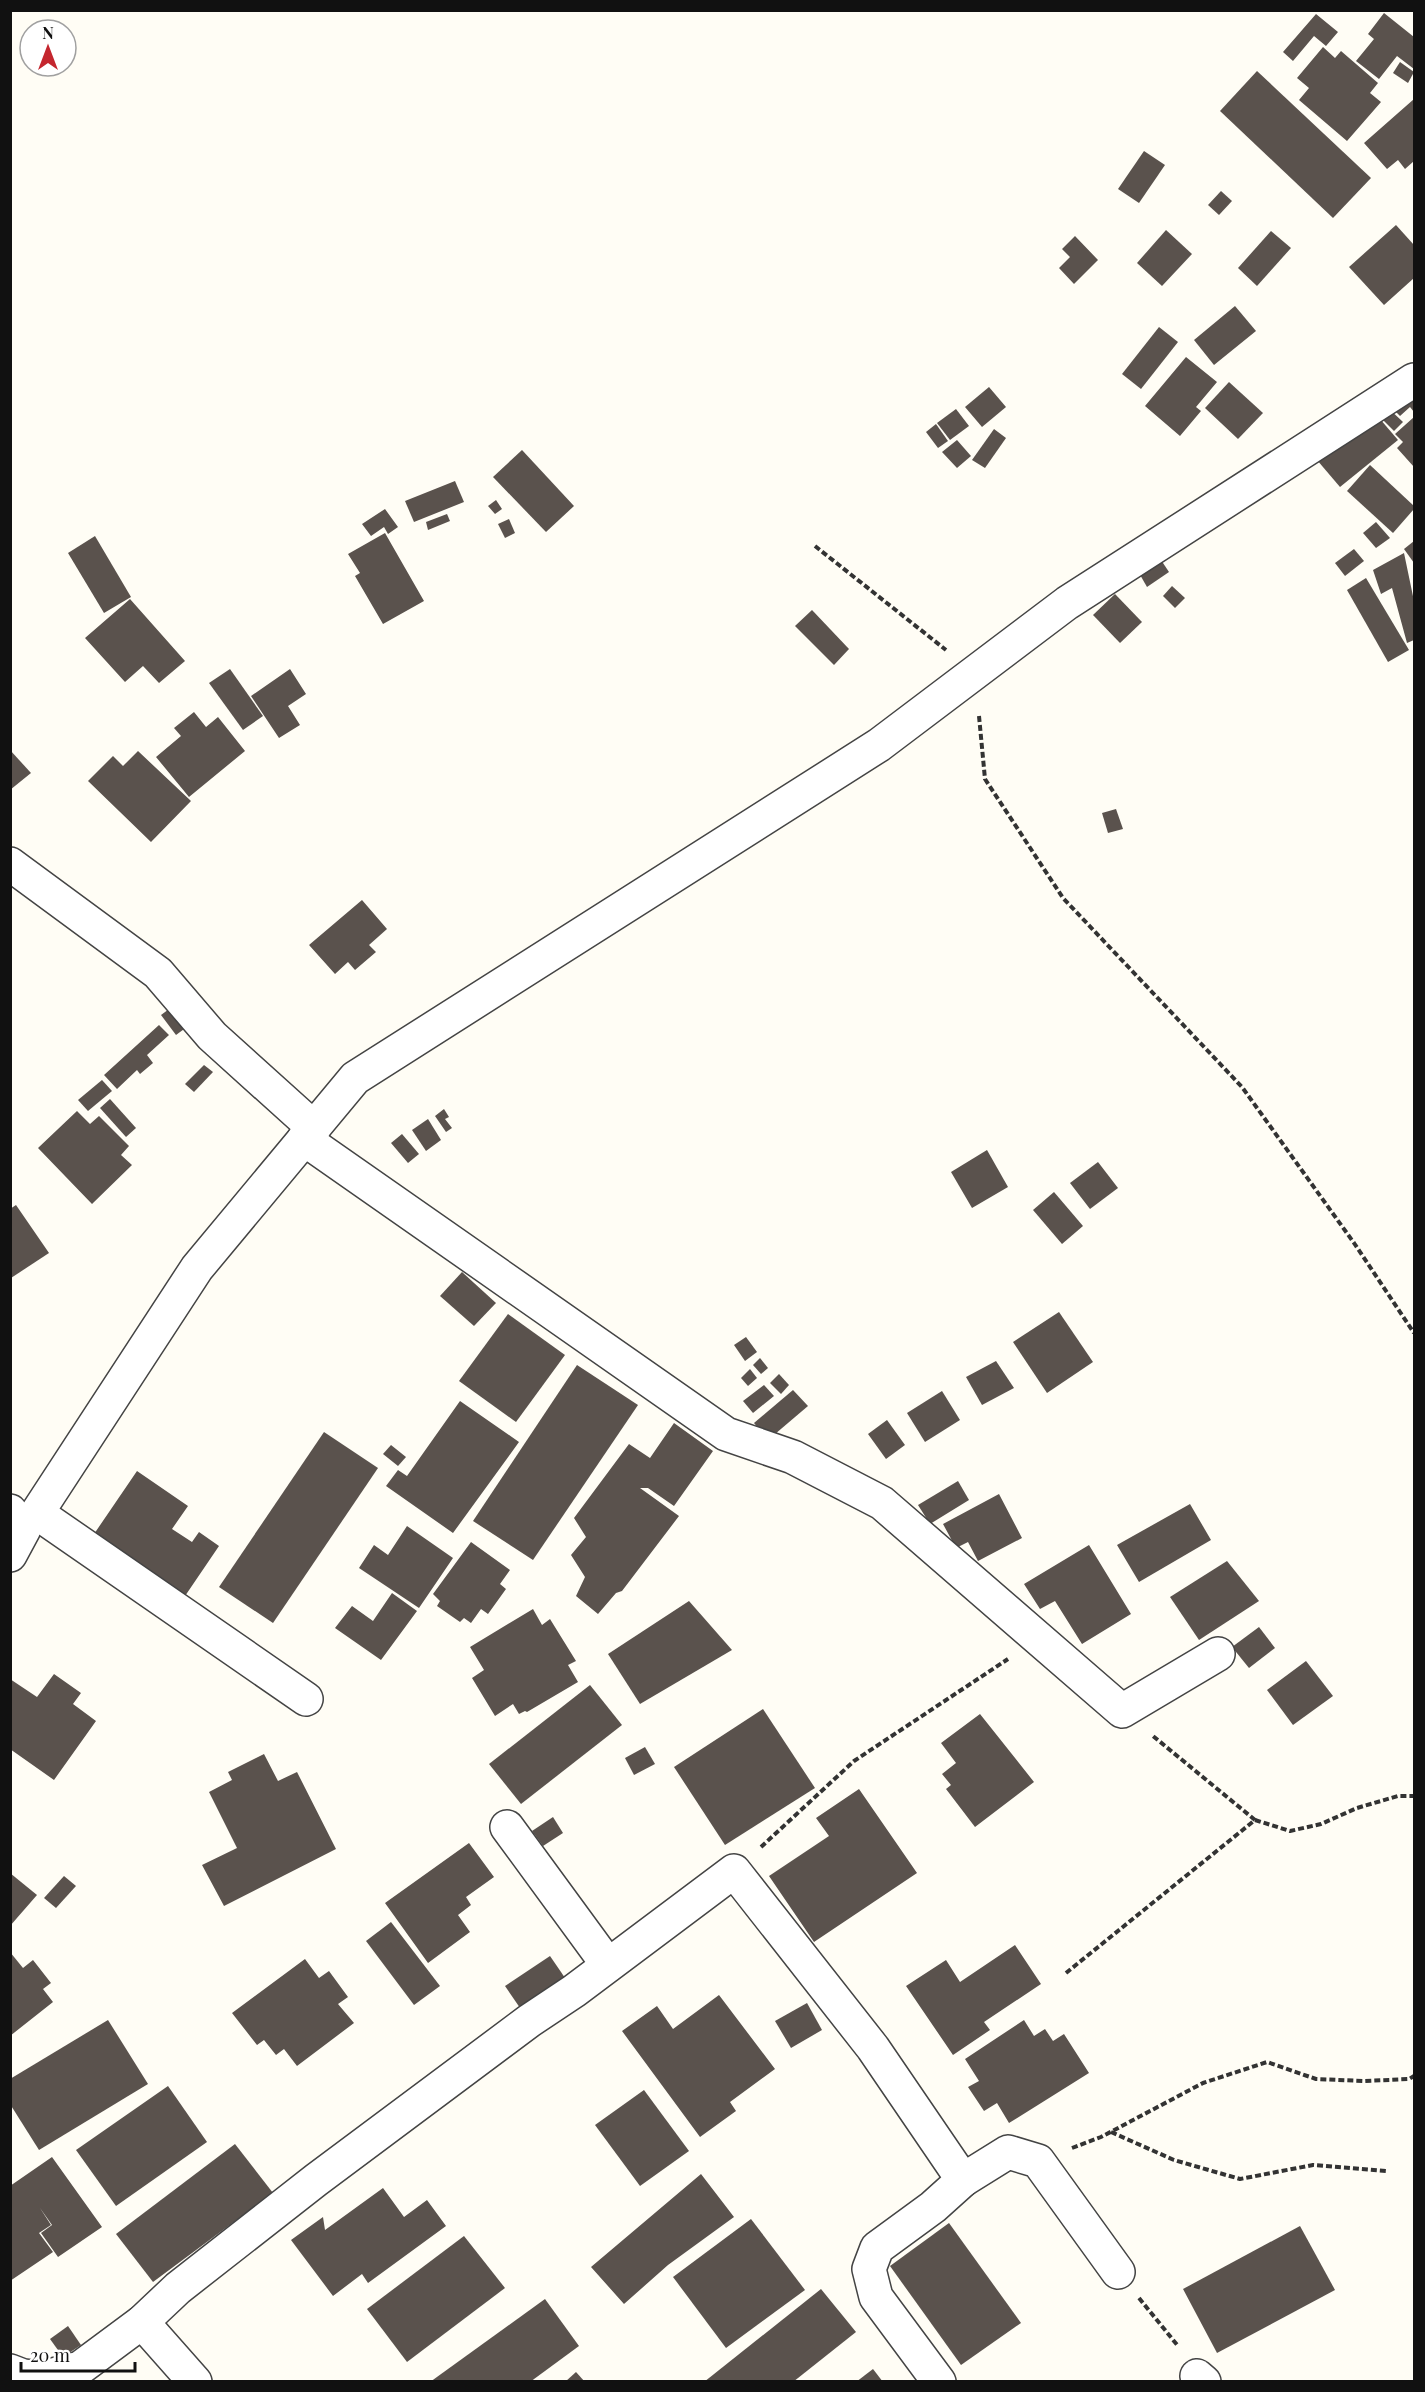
<svg xmlns="http://www.w3.org/2000/svg" width="1425" height="2392" viewBox="0 0 1425 2392" font-family="'Playfair Display',serif">
<style>
.building{fill:#5a524d}
.lines{fill:none;stroke-linecap:round;stroke-linejoin:round}
.minor-casing{stroke:#444;stroke-width:36}
.path{stroke:#333;stroke-width:4;stroke-dasharray:6 3;stroke-linecap:butt}
.minor{stroke:#fff;stroke-width:33}
</style>
<rect width="100%" height="100%" fill="#fffdf5"/>
<!-- building -->
<g class="building">
<polygon points="1384,13 1414,37 1414,69 1397,56 1379,79 1356,61 1374,39 1368,34"/>
<polygon points="1316,14 1338,32 1326,46 1314,36 1293,61 1283,52"/>
<polygon points="1323,47 1335,58 1341,51 1378,83 1370,93 1381,102 1347,141 1299,100 1309,88 1297,78"/>
<polygon points="1400,62 1414,72 1408,83 1393,73"/>
<polygon points="1257,71 1371,178 1333,218 1220,111"/>
<polygon points="1414,99 1414,161 1405,169 1398,160 1387,169 1364,143"/>
<polygon points="1144,151 1165,165 1139,203 1118,189"/>
<polygon points="1221,191 1232,201 1219,215 1208,205"/>
<polygon points="1396,225 1414,245 1414,278 1384,305 1349,267"/>
<polygon points="1166,230 1192,254 1162,286 1137,263"/>
<polygon points="1271,231 1291,248 1257,286 1238,268"/>
<polygon points="1075,236 1098,260 1074,284 1059,268 1070,257 1062,249"/>
<polygon points="1235,306 1256,331 1214,365 1194,340"/>
<polygon points="1159,327 1178,342 1141,389 1122,374"/>
<polygon points="1186,357 1217,382 1196,407 1201,411 1180,436 1145,406"/>
<polygon points="1229,382 1263,413 1238,439 1205,408"/>
<polygon points="989,387 1006,407 982,427 965,407"/>
<polygon points="1414,394 1414,412 1410,407 1400,416 1392,408"/>
<polygon points="1387,407 1403,422 1394,431 1379,416"/>
<polygon points="956,409 969,426 950,440 937,423"/>
<polygon points="1374,412 1398,440 1340,487 1317,460"/>
<polygon points="1414,417 1414,467 1397,448 1403,442 1395,434"/>
<polygon points="936,424 948,441 938,448 926,432"/>
<polygon points="994,429 1006,438 985,468 972,460"/>
<polygon points="957,440 971,456 957,468 942,452"/>
<polygon points="522,450 574,506 546,532 493,477"/>
<polygon points="1370,465 1414,506 1414,509 1393,533 1347,491"/>
<polygon points="455,481 464,502 414,522 405,501"/>
<polygon points="496,500 502,509 495,514 488,506"/>
<polygon points="385,509 398,527 388,534 384,527 371,536 362,524"/>
<polygon points="447,514 450,521 428,530 426,522"/>
<polygon points="509,519 515,533 505,538 498,524"/>
<polygon points="1376,522 1390,538 1376,548 1363,533"/>
<polygon points="385,533 424,601 383,624 355,576 360,573 348,554"/>
<polygon points="95,536 131,597 104,613 68,553"/>
<polygon points="1414,541 1414,563 1404,549"/>
<polygon points="1354,549 1364,561 1345,576 1335,563"/>
<polygon points="1404,553 1414,601 1414,640 1407,643 1392,588 1381,594 1373,570"/>
<polygon points="1161,560 1169,572 1147,587 1139,573"/>
<polygon points="1366,578 1409,650 1388,662 1347,590"/>
<polygon points="1172,586 1185,598 1175,608 1163,596"/>
<polygon points="1115,594 1142,622 1120,643 1093,615"/>
<polygon points="130,599 185,661 159,683 143,666 125,682 85,638"/>
<polygon points="812,610 849,649 834,665 795,626"/>
<polygon points="230,669 263,716 243,730 209,683"/>
<polygon points="290,669 306,694 288,706 300,725 279,738 251,696"/>
<polygon points="194,712 206,727 218,717 245,751 189,797 156,757 181,736 174,728"/>
<polygon points="10,750 31,773 10,790"/>
<polygon points="138,751 191,801 151,842 88,781 113,756 123,766"/>
<polygon points="1116,809 1123,829 1108,833 1102,813"/>
<polygon points="362,900 387,929 369,945 376,952 355,970 348,962 335,974 309,945"/>
<polygon points="180,1001 195,1021 176,1035 161,1015"/>
<polygon points="159,1025 169,1035 147,1055 153,1063 140,1074 137,1070 117,1089 104,1075"/>
<polygon points="204,1065 213,1072 194,1092 185,1084"/>
<polygon points="102,1080 112,1091 88,1111 78,1100"/>
<polygon points="110,1099 136,1128 126,1137 100,1108"/>
<polygon points="444,1109 449,1117 445,1119 452,1128 446,1132 435,1116"/>
<polygon points="77,1111 90,1124 99,1116 129,1146 121,1155 132,1165 92,1204 38,1148"/>
<polygon points="428,1119 441,1140 426,1151 412,1130"/>
<polygon points="402,1134 419,1154 408,1163 391,1143"/>
<polygon points="987,1150 1008,1187 972,1208 951,1172"/>
<polygon points="1098,1162 1118,1188 1090,1209 1070,1183"/>
<polygon points="1054,1192 1083,1226 1062,1244 1033,1210"/>
<polygon points="16,1205 49,1253 11,1278 10,1209"/>
<polygon points="462,1272 496,1303 474,1326 440,1296"/>
<polygon points="1059,1312 1093,1362 1047,1393 1013,1342"/>
<polygon points="508,1314 565,1355 516,1422 459,1381"/>
<polygon points="746,1337 757,1352 745,1361 734,1345"/>
<polygon points="760,1358 768,1368 761,1374 753,1365"/>
<polygon points="996,1361 1014,1388 982,1405 966,1377"/>
<polygon points="577,1365 638,1405 533,1560 473,1521"/>
<polygon points="750,1369 757,1378 748,1386 741,1378"/>
<polygon points="779,1374 789,1385 781,1394 770,1383"/>
<polygon points="764,1385 774,1396 753,1413 743,1401"/>
<polygon points="793,1390 808,1406 768,1440 754,1423"/>
<polygon points="942,1391 960,1420 925,1442 907,1413"/>
<polygon points="460,1401 519,1442 453,1533 386,1486 398,1470 407,1476"/>
<polygon points="887,1420 905,1445 886,1459 868,1434"/>
<polygon points="674,1423 713,1451 674,1506 648,1488 640,1488 679,1516 622,1591 616,1593 598,1614 576,1596 585,1577 571,1555 586,1537 574,1518 629,1444 650,1458"/>
<polygon points="324,1432 378,1468 273,1623 219,1587"/>
<polygon points="391,1445 406,1457 398,1466 383,1454"/>
<polygon points="137,1471 188,1506 172,1529 192,1542 199,1532 219,1546 183,1599 92,1537"/>
<polygon points="958,1481 969,1500 930,1524 918,1505"/>
<polygon points="999,1494 1022,1538 978,1561 968,1542 956,1548 943,1524"/>
<polygon points="1190,1504 1211,1540 1139,1582 1117,1545"/>
<polygon points="407,1526 453,1558 419,1608 359,1568 374,1545 388,1555"/>
<polygon points="471,1542 510,1570 500,1584 506,1589 488,1614 481,1609 471,1623 464,1618 460,1622 437,1606 440,1601 433,1594"/>
<polygon points="1089,1545 1131,1614 1082,1644 1055,1601 1040,1609 1024,1584"/>
<polygon points="1227,1561 1259,1601 1199,1640 1170,1597"/>
<polygon points="392,1593 417,1611 381,1660 335,1628 352,1606 373,1621"/>
<polygon points="689,1601 732,1650 640,1704 608,1654"/>
<polygon points="533,1609 542,1625 550,1619 576,1661 568,1665 578,1682 527,1712 525,1711 519,1714 513,1704 495,1716 472,1678 484,1670 470,1647"/>
<polygon points="1259,1627 1275,1648 1249,1668 1232,1647"/>
<polygon points="1306,1661 1333,1696 1293,1725 1267,1690"/>
<polygon points="54,1674 81,1693 73,1704 96,1721 54,1780 10,1749 10,1679 37,1697"/>
<polygon points="590,1685 622,1725 521,1804 489,1764"/>
<polygon points="763,1709 815,1788 725,1845 674,1767"/>
<polygon points="980,1714 1034,1782 975,1827 946,1789 951,1785 942,1774 956,1763 941,1743"/>
<polygon points="645,1747 655,1764 634,1775 625,1758"/>
<polygon points="264,1754 278,1781 297,1772 336,1849 224,1906 202,1865 237,1848 209,1792 232,1780 228,1772"/>
<polygon points="859,1789 917,1873 814,1942 769,1876 829,1836 816,1818"/>
<polygon points="553,1817 563,1833 543,1846 532,1831"/>
<polygon points="469,1843 494,1877 466,1897 471,1905 458,1915 470,1932 428,1963 385,1903"/>
<polygon points="10,1873 37,1895 10,1926"/>
<polygon points="64,1876 76,1886 56,1908 44,1898"/>
<polygon points="391,1922 440,1986 414,2005 366,1941"/>
<polygon points="1015,1945 1041,1984 984,2022 990,2030 953,2055 906,1986 946,1960 960,1982"/>
<polygon points="10,1952 23,1968 33,1960 51,1983 43,1989 53,2002 10,2036"/>
<polygon points="550,1956 574,1991 529,2021 505,1986"/>
<polygon points="305,1959 319,1978 329,1971 348,1997 338,2004 354,2023 297,2066 284,2049 276,2055 264,2040 257,2045 232,2013"/>
<polygon points="719,1995 775,2069 730,2102 736,2111 700,2137 622,2031 657,2006 673,2029"/>
<polygon points="807,2003 822,2030 791,2048 775,2021"/>
<polygon points="108,2020 148,2084 39,2150 10,2104 10,2079"/>
<polygon points="1024,2020 1034,2036 1045,2029 1053,2041 1064,2034 1089,2073 1009,2123 997,2103 984,2111 968,2087 979,2081 965,2059"/>
<polygon points="168,2086 207,2142 116,2206 76,2150"/>
<polygon points="644,2090 689,2151 640,2186 595,2125"/>
<polygon points="235,2144 273,2193 153,2282 116,2234"/>
<polygon points="52,2157 102,2227 58,2257 41,2233 52,2225 40,2208 51,2225 39,2233 53,2252 10,2281 10,2186"/>
<polygon points="701,2174 734,2217 668,2265 624,2304 591,2267"/>
<polygon points="383,2188 404,2217 427,2200 446,2226 368,2283 362,2274 333,2296 291,2240 323,2217 325,2230"/>
<polygon points="751,2219 805,2290 726,2348 673,2277"/>
<polygon points="949,2223 1021,2323 961,2365 890,2266"/>
<polygon points="1300,2226 1335,2290 1217,2353 1183,2289"/>
<polygon points="464,2236 505,2288 407,2362 367,2309"/>
<polygon points="821,2289 856,2332 793,2382 704,2382"/>
<polygon points="545,2299 579,2346 530,2382 430,2382"/>
<polygon points="68,2326 81,2345 63,2357 50,2339"/>
<polygon points="873,2369 883,2382 856,2382"/>
<polygon points="576,2372 585,2382 565,2382"/>
</g>
<g class="lines">
<!-- minor casing -->
<g class="minor-casing">
<g id="minor">
<polyline points="10,864 158,973 212,1036 314,1128"/>
<polyline points="304,1139 726,1434 793,1457 882,1503 1122,1711 1218,1654"/>
<polyline points="10,1511 24,1529 10,1555"/>
<polyline points="306,1699 37,1513 197,1268 355,1078 879,745 1067,603 1414,380"/>
<polyline points="507,1827 608,1965"/>
<polyline points="142,2322 195,2382"/>
<polyline points="10,2371 23,2376 42,2378 80,2368 142,2322 178,2288 316,2180 529,2021 574,1991 734,1871 873,2048 963,2180 1008,2152 1038,2161 1118,2272"/>
<polyline points="1197,2376 1204,2382"/>
<polyline points="939,2382 876,2297 869,2269 877,2248 933,2207 963,2180"/>
</g>
</g>
<!-- path -->
<g class="path">
<polyline points="815,546 946,650"/>
<polyline points="979,716 985,779 1063,898 1242,1087 1354,1243 1414,1333"/>
<polyline points="1255,1820 1290,1831 1321,1824 1357,1808 1398,1796 1414,1796"/>
<polyline points="761,1847 854,1761 1008,1659"/>
<polyline points="1066,1973 1255,1820 1153,1736"/>
<polyline points="1111,2132 1174,2160 1240,2179 1313,2165 1386,2171"/>
<polyline points="1072,2148 1101,2137 1203,2083 1267,2062 1316,2079 1365,2081 1409,2079 1414,2076"/>
<polyline points="1139,2298 1178,2346"/>
</g>
<!-- minor -->
<use href="#minor" class="minor"/>
</g>
<!-- border -->
<rect width="1425" height="2392" fill="none" stroke="#111111" stroke-width="24"/>
<!-- north arrow -->
<g transform="translate(48 48)"><circle r="28" fill="#ffffff" stroke="#a0a0a0" stroke-width="1.5"/>
<path d="M0-4.5L10 22L0 15L-10 22Z" fill="#c4262e"/>
<text y="-9" font-size="16" font-weight="bold" text-anchor="middle" fill="#111111">N</text>
</g>
<!-- scale -->
<path d="M21 2362v9h114v-9" fill="none" stroke="#111111" stroke-width="3"/>
<text x="30" y="2362" font-size="18" fill="#111111" stroke="#ffffff" stroke-width="4.5" paint-order="stroke">20 m</text>
</svg>
